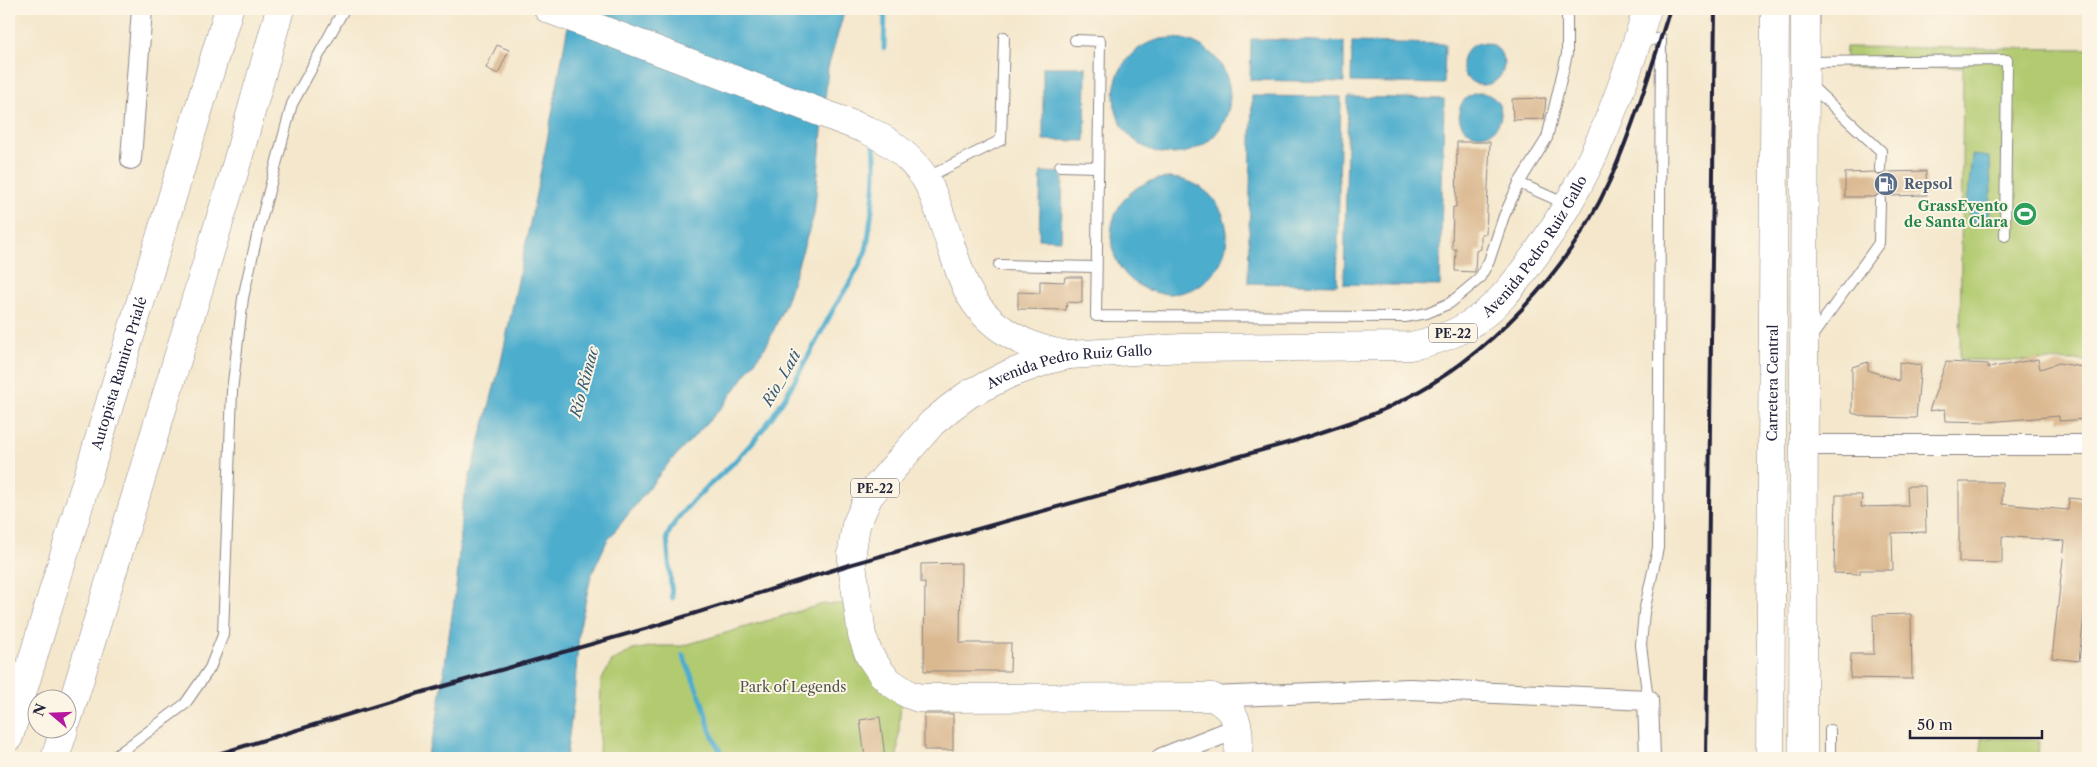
<svg xmlns="http://www.w3.org/2000/svg" width="2097" height="767" viewBox="0 0 2097 767" font-family="'Libre Caslon Text',serif">
<style>
.green{fill:#b2cb71;stroke:#6a7656}
.water{fill:#4eadcd;stroke:#386884}
.lines{fill:none;stroke-linecap:round;stroke-linejoin:round}
.stream{stroke:#4eadcd;stroke-width:5}
.building{fill:#dab890}
.lane-casing{stroke:#8b8484;stroke-width:12}
.street-casing{stroke:#8b8484;stroke-width:22}
.secondary-casing{stroke:#8b8484;stroke-width:29}
.primary-casing{stroke:#8b8484;stroke-width:29}
.highway-casing{stroke:#8b8484;stroke-width:29}
.lane{stroke:#fff;stroke-width:10}
.street{stroke:#fff;stroke-width:20}
.secondary{stroke:#fff;stroke-width:28}
.primary{stroke:#fff;stroke-width:28}
.highway{stroke:#fff;stroke-width:28}
.rail{stroke:#22223b;stroke-width:4}
.labels{text-anchor:middle;dominant-baseline:central;stroke-width:4;stroke-linejoin:round;paint-order:stroke}
.shield{fill:#fcf5e5;stroke:#63616e;stroke-width:1}
.shield-label{font-size:12px;font-weight:bold;fill:#22223b}
.service-label{font-size:14px;font-weight:bold;fill:#4e5e75;stroke:#fcf5e5;text-anchor:start}
.leisure-label{font-size:14px;font-weight:bold;fill:#27864d;stroke:#fcf5e5;text-anchor:end}
.street-label{font-size:14px;fill:#22223b;stroke:#fcf5e5}
.park-label{font-size:14px;fill:#4d554b;stroke:#fcf5e5}
.water-label{font-size:15px;font-style:italic;fill:#345a75;stroke:#fcf5e5}
</style>
<rect width="100%" height="100%" fill="#fcf5e5"/>
<filter id="ink" filterUnits="userSpaceOnUse"><feTurbulence type="fractalNoise" baseFrequency=".02" numOctaves="2"/><feDisplacementMap in="SourceGraphic" scale="10" xChannelSelector="R" yChannelSelector="G"/><feConvolveMatrix kernelMatrix="1 2 1 2 8 2 1 2 1" color-interpolation-filters="sRGB"/></filter>
<filter id="wash" filterUnits="userSpaceOnUse"><feTurbulence type="fractalNoise" baseFrequency=".0096" numOctaves="4" result="noise"/><feDisplacementMap in="SourceGraphic" scale="20" xChannelSelector="R" yChannelSelector="G"/><feGaussianBlur stdDeviation="1.12" result="paint"/><feColorMatrix in="noise" values="0 0 0 0 0 0 0 0 0 0 0 0 0 0 0 0 0 1.4 0 .05"/><feComposite in="paint" operator="in"/></filter>
<g filter="url(#wash)">
<rect width="100%" height="100%" fill="#f4e7cc"/>
<!-- green -->
<g class="green">
<polygon points="1846,47 2088,49 2088,361 1960,360 1963,68 1845,67"/>
<polygon points="823,604 848,604 901,701 897,758 599,758 601,681 612,661 633,650 655,646 682,646"/>
<polygon points="1981,738 2039,739 2038,758 1981,758"/>
</g>
<!-- water -->
<g class="water">
<polygon points="571,9 845,9 828,68 814,215 786,302 768,343 724,405 668,464 607,541 591,576 579,631 574,698 566,758 426,758 436,727 457,580 462,506 501,362 547,141"/>
<circle cx="1172" cy="96" r="58"/>
<polygon points="1251,39 1344,42 1344,82 1250,80"/>
<polygon points="1352,42 1445,44 1444,84 1351,82"/>
<circle cx="1483" cy="64" r="21"/>
<polygon points="1043,67 1086,67 1085,141 1043,140"/>
<circle cx="1480" cy="114" r="21"/>
<polygon points="1252,96 1341,97 1337,285 1248,283"/>
<polygon points="1348,97 1444,99 1440,286 1344,284"/>
<polygon points="1972,155 1990,157 1991,191 1989,222 1971,222 1967,205"/>
<polygon points="1041,172 1063,173 1061,240 1039,239"/>
<circle cx="1169" cy="236" r="58"/>
</g>
<g class="lines">
<!-- stream -->
<g class="stream">
<polyline points="884,48 885,9"/>
<path d="M672,598L667,537C679,507 717,481 740,456C781,414 805,361 833,310C844,291 859,271 866,250C868,242 869,233 870,224C874,198 877,172 874,145"/>
<polyline points="683,655 703,704 710,730 723,758"/>
</g>
</g>
<g id="blocks">
<!-- building -->
<g class="building">
<polygon points="497,45 509,50 498,74 486,68"/>
<polygon points="1546,98 1544,119 1513,120 1512,99"/>
<polygon points="1457,142 1490,142 1486,234 1481,234 1481,249 1476,251 1475,272 1455,271 1456,249 1452,249 1453,207 1456,207"/>
<polygon points="1926,171 1927,195 1886,196 1880,193 1874,197 1845,197 1845,173 1874,172 1880,176 1886,172"/>
<polygon points="1065,277 1082,277 1082,303 1067,302 1066,310 1018,309 1018,292 1040,293 1040,281 1064,282"/>
<polygon points="2038,359 2040,369 2059,363 2088,368 2088,419 2059,421 2059,416 1988,422 1946,421 1945,409 1929,411 1946,362 1988,364 1988,368"/>
<polygon points="1868,362 1868,370 1899,381 1899,362 1921,365 1916,418 1866,417 1852,413 1852,367"/>
<polygon points="1959,482 2002,482 2002,504 2068,510 2069,498 2088,500 2088,578 2079,661 2052,658 2065,541 2002,536 2002,563 1959,562"/>
<polygon points="1907,486 1925,486 1926,532 1892,533 1893,570 1860,570 1860,574 1834,573 1836,495 1862,495 1861,507 1908,506"/>
<polygon points="961,563 960,643 1011,643 1010,671 924,671 925,583 921,583 921,564"/>
<polygon points="1911,614 1912,679 1850,678 1851,654 1874,654 1873,615"/>
<rect x="924" y="714" width="29" height="36"/>
<polygon points="880,717 885,758 865,758 860,720"/>
</g>
</g>
</g>
<g filter="url(#ink)">
<use href="#blocks" fill-opacity="0" stroke="#8b8484" stroke-width="1"/>
<g class="lines">
<!-- lane casing -->
<g class="lane-casing">
<g id="lane">
<polyline points="1075,40 1100,41 1096,316 1405,317 1427,313 1450,303 1479,279 1489,261 1504,216 1519,183 1547,138 1567,54 1567,9"/>
<polyline points="1638,43 1661,38 1658,548 1644,612 1641,645 1648,700"/>
<polyline points="1806,62 2007,60 2005,236"/>
<polyline points="1809,84 1881,151 1880,169"/>
<polyline points="1060,166 1097,167"/>
<polyline points="926,178 1001,140 1004,37"/>
<polyline points="1519,183 1566,204"/>
<polyline points="999,265 1096,267"/>
<polyline points="1810,339 1879,243 1880,200"/>
<polyline points="113,758 185,704 210,668 223,635 232,391 243,298 257,236 292,104 344,9"/>
<polyline points="1830,758 1830,730"/>
</g>
</g>
<!-- street casing -->
<g class="street-casing">
<g id="street">
<polyline points="131,159 142,9"/>
<polyline points="1805,445 2088,445"/>
<polyline points="1212,697 1410,689 1648,700 1650,758"/>
<polyline points="1162,758 1238,728"/>
</g>
</g>
<!-- secondary casing -->
<g class="secondary-casing">
<path id="secondary" d="M548,9L867,130C890,141 910,156 925,178C934,193 939,211 945,228C952,248 958,270 967,289C986,328 1028,349 1069,355"/>
</g>
<!-- primary casing -->
<g class="primary-casing">
<g id="primary">
<path id="s1" d="M1770,758L1775,9"/>
</g>
</g>
<!-- highway casing -->
<g class="highway-casing">
<g id="highway">
<polyline points="68,718 232,180 280,9"/>
<path id="s2" d="M9,737L229,9"/>
<polyline points="55,758 64,730"/>
<path id="s3" d="M1238,758C1240,729 1240,711 1212,697L919,698L908,694L890,682L882,674L869,655L862,635L852,564V551L856,525L869,496L932,423L950,408L969,394L1009,374L1048,360L1069,355L1182,348L1410,346C1432,342 1452,336 1470,324C1494,310 1512,287 1528,265C1586,188 1620,100 1647,9"/>
<polyline points="1803,758 1805,9"/>
</g>
</g>
<!-- lane -->
<use href="#lane" class="lane"/>
<!-- street -->
<use href="#street" class="street"/>
<!-- secondary -->
<use href="#secondary" class="secondary"/>
<!-- primary -->
<use href="#primary" class="primary"/>
<!-- highway -->
<use href="#highway" class="highway"/>
<!-- rail -->
<g class="rail">
<path d="M205,758L409,696L648,628L852,564L1291,442C1327,430 1364,420 1397,403C1487,359 1569,271 1610,180C1634,125 1652,66 1670,9"/>
<polyline points="1706,758 1715,9"/>
</g>
</g>
</g>
<!-- icons -->
<defs>
<g id="fuel-disc" transform="scale(1.25)"><circle r="9.5" fill="#5c6f8a" stroke="#fcf5e5"/><path d="M-5.5-6h7V0h2V4h1.3V-2.5L3-4.5l.8-.8L6-3V5H2.5V1h-1V6h-7ZM-4.2-4.7v3.2H.2V-4.7Z" fill="#fff"/></g>
<g id="stadium-disc" transform="scale(1.25)"><circle r="9.5" fill="#2e9e5b" stroke="#fcf5e5"/><path d="M0-5a6.5 5 0 1 0 0 10a6.5 5 0 1 0 0-10ZM-3.5-1.8h7v3.6h-7Z" fill="#fff"/></g>
</defs>
<g fill-rule="evenodd">
<use href="#fuel-disc" x="1886" y="184"/>
<use href="#stadium-disc" x="2025" y="214"/>
</g>
<g class="labels">
<!-- shield labels -->
<g class="shield">
<rect x="1429" y="323.5" width="48" height="19" rx="4"/>
<rect x="851" y="478.5" width="48" height="19" rx="4"/>
</g>
<g class="shield-label">
<text x="1453" y="333">PE-22</text>
<text x="875" y="488">PE-22</text>
</g>
<!-- service labels -->
<g class="service-label">
<text x="1904" y="184">Repsol</text>
</g>
<!-- leisure labels -->
<g class="leisure-label">
<text x="2008" y="206">GrassEvento<tspan x="2008" dy="16">de Santa Clara</tspan></text>
</g>
<!-- street labels -->
<g class="street-label">
<text stroke="none"><textPath href="#s3" startOffset="1356">Avenida Pedro Ruiz Gallo</textPath></text>
<text stroke="none"><textPath href="#s3" startOffset="846">Avenida Pedro Ruiz Gallo</textPath></text>
<text stroke="none"><textPath href="#s2" startOffset="380">Autopista Ramiro Prialé</textPath></text>
<text stroke="none"><textPath href="#s1" startOffset="375">Carretera Central</textPath></text>
</g>
<!-- park labels -->
<g class="park-label">
<text x="793" y="687">Park of Legends</text>
</g>
<!-- water labels -->
<g class="water-label">
<text transform="translate(781 378) rotate(-60)">Rio_Lati</text>
<text transform="translate(584 382) rotate(-75)">Río Rímac</text>
</g>
</g>
<!-- margin -->
<rect width="2097" height="767" fill="none" stroke="#fcf5e5" stroke-width="30"/>
<!-- north arrow -->
<g transform="translate(52 714) rotate(289)"><circle r="24" fill="#fcf5e5" stroke="#a5a1a1"/>
<path d="M0-4L9 19L0 12L-9 19Z" fill="#b5179e"/>
<text y="-8" font-size="14" font-weight="bold" text-anchor="middle" fill="#22223b">N</text>
</g>
<!-- scale -->
<path d="M1910 730v8h132v-8" fill="none" stroke="#22223b" stroke-width="2.5"/>
<text x="1917" y="730" font-size="15" fill="#22223b" stroke="#fcf5e5" stroke-width="4" paint-order="stroke">50 m</text>
</svg>
